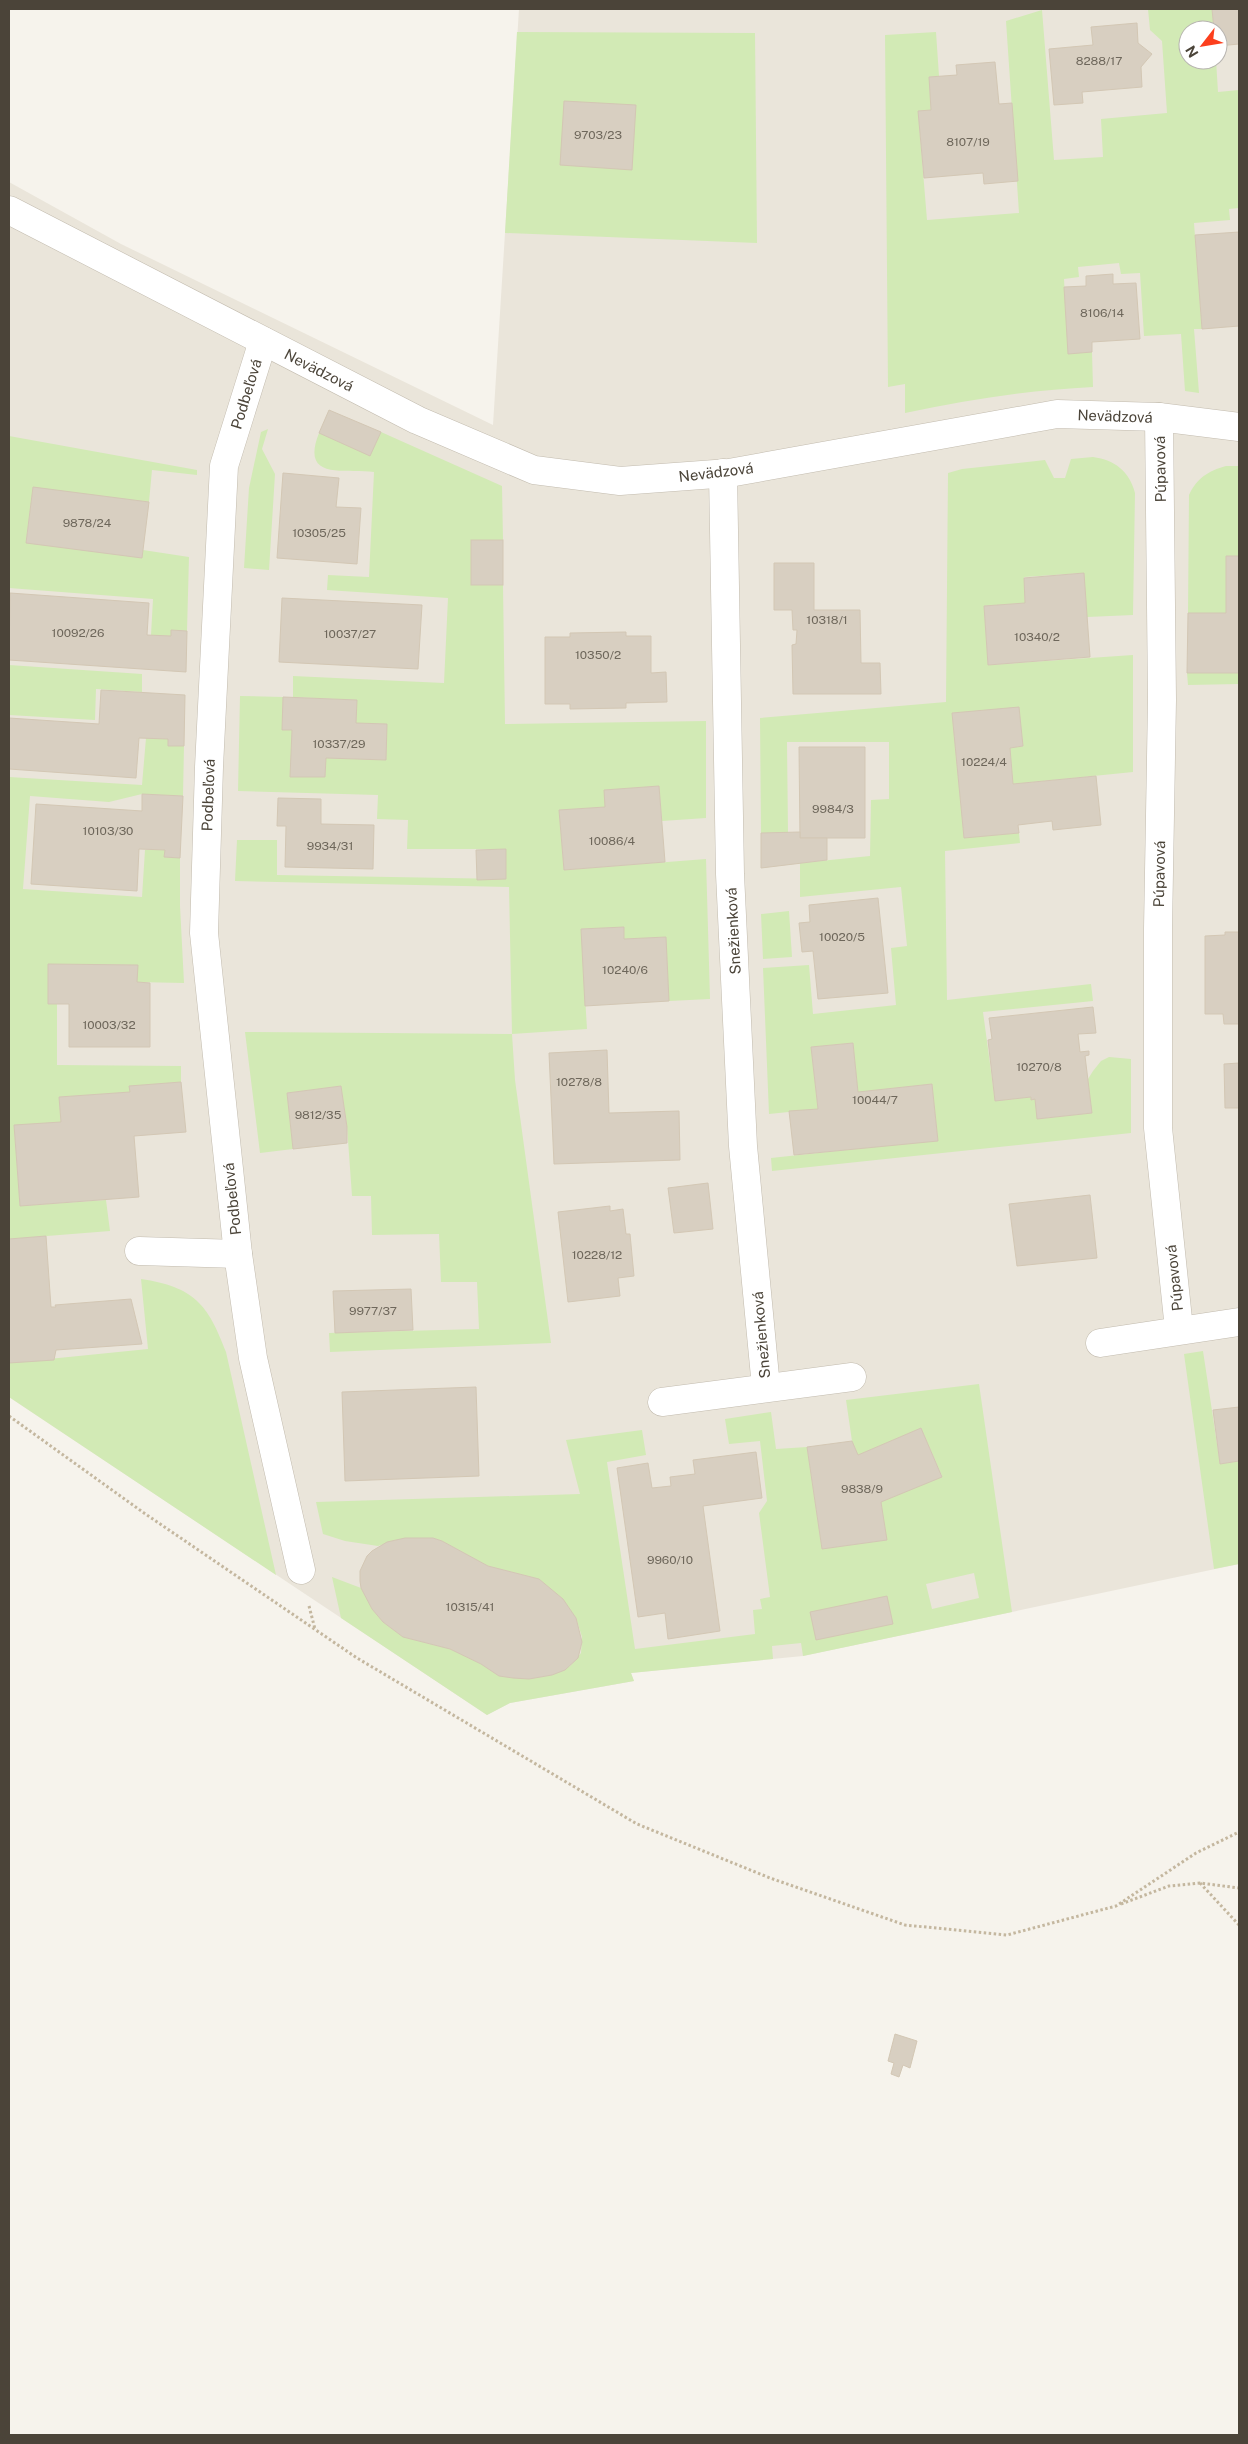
<svg xmlns="http://www.w3.org/2000/svg" width="1248" height="2444" viewBox="0 0 1248 2444" font-family="'Public Sans',sans-serif">
<style>
.residential{fill:#eae5da;fill-rule:evenodd}
.green{fill:#d2eab5;fill-rule:evenodd}
.building{fill:#d8cfc1;stroke:#d3c7b4}
.lines{fill:none;stroke-linecap:round;stroke-linejoin:round}
.minor-casing{stroke:#c2bbae;stroke-width:29}
.path{stroke:#c4b79f;stroke-width:3;stroke-dasharray:2.5 2.5;stroke-linecap:butt}
.minor{stroke:#fff;stroke-width:28}
.labels{text-anchor:middle;dominant-baseline:central;stroke-width:4;stroke-linejoin:round;paint-order:stroke}
.number-label{font-size:12px;fill:#6e675b}
.street-label{font-size:15px;fill:#4b4439;stroke:#fff}
</style>
<rect width="100%" height="100%" fill="#f6f3ec"/>
<!-- residential -->
<path class="residential" d="M519,9H1239V1564L803,1656L631,1673L634,1681L510,1703L487,1715L9,1397V182L121,244L493,425ZM1188,30H1218V60H1188Z"/>
<!-- green -->
<g class="green">
<path d="M1148,9H1212L1214,30H1188V60H1216L1218,92L1239,90V208L1229,209L1230,220L1194,223L1202,329H1194L1199,393L1185,391L1181,334L1144,336L1140,273L1121,274L1119,263L1078,267L1079,277L1064,279L1068,353L1092,352L1093,387C1029,390 968,400 905,413V384L888,387L885,35L936,32L939,76L929,77L931,110L918,111L927,220L1019,213L1006,21L1042,10L1054,160L1103,157L1101,119L1167,113L1162,41L1150,30Z"/>
<polygon points="517,32 755,33 757,243 505,233"/>
<polygon points="268,429 262,449 275,474 269,570 244,568 249,488 261,432"/>
<path d="M381,432L502,486L503,540H471V585H503L505,724L706,721V818L662,821L659,786L605,790V807L559,810L564,870L706,859L710,999L669,1001L666,937L624,939L623,927L581,929L587,1029L512,1034L515,1080L551,1343L330,1352L329,1333L479,1329L477,1282H441L439,1234L372,1235L371,1196H352L347,1126L341,1086L287,1093L293,1149L260,1153L245,1032L512,1034L509,887L235,881L237,840H277V875L506,879V849H407L408,820L377,819L378,795L238,791L240,696L283,697L282,729L292,730L291,776L325,777L326,758L386,760L387,724L356,723L357,700L293,697V676L444,683L448,598L327,590L328,575L369,577L374,472C344,468 300,481 319,433L370,455Z"/>
<polygon points="9,436 197,470 197,475 152,470 149,502 33,488 26,542 142,558 143,550 189,557 187,631 172,630 171,636 151,635 153,599 9,588"/>
<path d="M1093,457C1115,460 1129,471 1135,493L1133,615L1087,617L1083,573L1024,577L1025,603L984,606L988,665L1133,655V772L1013,784L1010,748L1023,746L1019,708L952,713L964,837L1019,833L1020,843L945,851L947,1000L1091,984L1093,1001L983,1012L995,1101L1031,1097V1100L1035,1099L1038,1119L1091,1113L1088,1079L1093,1071L1101,1061L1109,1057L1131,1059V1133L772,1171L771,1158L938,1140L932,1084L858,1092L853,1043L811,1047L818,1109L769,1114L763,968L809,965L813,1014L896,1005L891,948L907,946L901,887L800,897V863L870,856L871,800L889,799V742H787L788,833H761L760,718L946,702L948,473L962,469L1045,460L1054,478H1065L1071,459Z"/>
<path d="M1226,466H1239V556H1226V613H1188L1189,495C1197,478 1208,471 1226,466Z"/>
<polygon points="9,665 142,674 142,692 96,689 95,720 9,715"/>
<polygon points="1187,673 1239,673 1239,684 1188,685"/>
<polygon points="146,738 168,739 168,746 184,746 183,796 142,794 109,802 30,796 23,889 142,897 145,850 165,850 164,857 180,858 180,906 184,983 137,982 137,965 49,964 48,1003 57,1004 57,1065 181,1066 181,1082 130,1086 130,1092 59,1097 61,1122 14,1126 20,1206 106,1200 110,1231 9,1239 9,777 142,785"/>
<polygon points="789,911 792,957 763,959 761,914"/>
<path d="M141,1279C194,1287 208,1304 226,1352L276,1575L9,1397V1363L148,1349Z"/>
<polygon points="1203,1351 1220,1464 1239,1461 1239,1564 1214,1569 1184,1354"/>
<path d="M979,1384L1012,1612L803,1656L801,1643L772,1646L773,1659L631,1673L634,1681L510,1703L487,1715L341,1618L332,1577L361,1588L372,1609L383,1622L403,1637L450,1649L481,1664L499,1676L529,1679L552,1675L570,1666L581,1653L582,1637L576,1618L563,1599L539,1579L488,1566L442,1541L433,1538L396,1540L378,1546L345,1541L323,1534L316,1502L580,1494L566,1440L642,1430L646,1455L607,1462L635,1649L755,1634L753,1610L762,1609L760,1599L770,1597L759,1513L767,1501L760,1441L729,1444L725,1419L771,1412L776,1449L807,1447L822,1549L886,1540L881,1502L942,1476L921,1428L858,1455L852,1441L846,1400ZM974,1573L979,1598L932,1609L926,1584Z"/>
</g>
<!-- building -->
<g class="building">
<polygon points="1212,9 1239,9 1239,44 1218,46 1218,30 1214,30"/>
<polygon points="1137,23 1138,43 1152,54 1141,67 1142,87 1082,92 1083,103 1054,105 1049,49 1093,45 1091,27"/>
<polygon points="995,62 999,104 1012,103 1018,181 984,184 983,173 924,178 918,111 931,110 929,77 957,75 956,65"/>
<polygon points="564,101 636,105 632,170 560,165"/>
<polygon points="1239,232 1239,326 1202,329 1195,235"/>
<polygon points="1113,274 1113,284 1136,283 1140,339 1092,342 1092,352 1068,354 1064,287 1086,286 1086,276"/>
<polygon points="329,410 381,432 370,456 319,433"/>
<polygon points="283,473 339,478 336,507 361,508 357,564 277,558"/>
<polygon points="33,487 149,502 142,558 26,543"/>
<rect x="471" y="540" width="32" height="45"/>
<polygon points="1226,556 1239,556 1239,673 1187,673 1188,613 1226,613"/>
<polygon points="774,563 814,563 814,610 860,610 861,663 880,663 881,694 793,694 792,645 796,644 797,630 793,630 792,610 774,610"/>
<polygon points="1084,573 1090,657 988,665 984,606 1025,603 1024,578"/>
<polygon points="10,593 149,603 147,635 171,636 171,630 187,631 186,672 9,660"/>
<polygon points="282,598 422,605 418,669 279,662"/>
<polygon points="626,632 626,636 651,636 651,673 666,672 667,702 626,703 626,708 570,709 570,704 545,704 545,637 570,637 570,633"/>
<polygon points="101,690 185,695 184,746 168,746 168,739 139,738 136,778 9,769 9,718 99,724"/>
<polygon points="283,697 357,700 356,723 387,724 386,760 326,758 325,777 290,777 292,730 282,730"/>
<polygon points="1019,707 1023,746 1010,748 1013,784 1096,776 1101,825 1053,830 1052,821 1018,825 1019,833 964,838 952,713"/>
<polygon points="799,747 865,747 865,838 800,838"/>
<polygon points="659,786 665,862 564,870 559,810 605,807 604,790"/>
<polygon points="142,794 183,796 180,858 164,857 165,850 139,849 137,891 31,884 36,804 142,811"/>
<polygon points="278,798 321,799 321,824 374,825 373,869 285,867 286,826 277,826"/>
<polygon points="800,832 800,838 827,838 827,860 761,868 761,833"/>
<polygon points="506,849 506,879 477,880 476,850"/>
<polygon points="878,898 888,993 818,999 813,951 802,952 799,923 810,922 809,905"/>
<polygon points="624,927 624,939 666,937 669,1001 585,1006 581,929"/>
<polygon points="1225,932 1239,932 1239,1024 1224,1024 1223,1014 1205,1014 1205,936 1225,935"/>
<polygon points="48,964 138,965 137,982 150,983 150,1047 69,1047 69,1004 48,1004"/>
<polygon points="1093,1007 1096,1033 1078,1034 1080,1052 1089,1051 1089,1055 1085,1056 1092,1113 1037,1119 1035,1099 1031,1100 1031,1097 995,1101 988,1040 992,1039 989,1018"/>
<polygon points="853,1043 858,1092 932,1084 938,1141 794,1155 789,1111 818,1109 811,1047"/>
<polygon points="607,1050 609,1113 679,1111 680,1160 554,1164 549,1053"/>
<polygon points="1239,1063 1239,1108 1225,1108 1224,1064"/>
<polygon points="181,1082 186,1132 134,1136 139,1197 20,1206 14,1125 61,1122 59,1097 130,1092 129,1086"/>
<polygon points="341,1086 347,1127 347,1143 293,1149 287,1093"/>
<polygon points="708,1183 713,1229 674,1233 668,1188"/>
<polygon points="1090,1195 1097,1258 1017,1266 1009,1204"/>
<polygon points="610,1206 610,1211 623,1209 626,1234 630,1234 634,1276 618,1278 620,1296 568,1302 558,1212"/>
<polygon points="46,1236 51,1307 56,1307 55,1305 131,1299 142,1344 56,1350 54,1360 9,1363 9,1239"/>
<polygon points="411,1289 413,1330 335,1333 333,1291"/>
<polygon points="476,1387 479,1476 345,1481 342,1392"/>
<polygon points="1239,1407 1239,1461 1220,1464 1213,1410"/>
<polygon points="921,1428 942,1477 881,1502 887,1540 822,1549 807,1447 852,1441 858,1455"/>
<polygon points="756,1452 762,1498 703,1506 720,1631 668,1639 665,1613 638,1617 617,1468 648,1463 652,1488 671,1486 670,1477 695,1474 693,1460"/>
<polygon points="405,1538 433,1538 442,1541 488,1566 539,1579 563,1599 576,1618 582,1642 578,1658 565,1670 552,1675 529,1679 513,1678 499,1676 481,1664 450,1649 403,1637 383,1622 372,1609 361,1588 360,1581 360,1571 367,1556 372,1551 387,1542"/>
<polygon points="887,1596 893,1624 816,1640 810,1612"/>
<polygon points="895,2034 917,2041 910,2068 903,2065 899,2077 891,2074 894,2063 888,2061"/>
</g>
<g class="lines">
<!-- minor casing -->
<g class="minor-casing">
<g id="minor">
<polyline points="9,210 417,420 534,470 620,481 729,473 1057,414 1159,417 1239,427"/>
<polyline points="263,341 224,466 209,767 204,933 238,1254 253,1358 301,1570"/>
<polyline points="1159,417 1162,700 1158,929 1158,1128 1179,1329"/>
<polyline points="723,473 730,874 743,1146 766,1387"/>
<polyline points="139,1251 238,1254"/>
<polyline points="1100,1343 1239,1322"/>
<polyline points="662,1402 852,1377"/>
</g>
</g>
<!-- path -->
<g class="path">
<polyline points="9,1416 144,1513 357,1658 637,1824 770,1878 905,1925 1007,1935 1116,1906 1196,1853 1239,1832"/>
<polyline points="309,1606 315,1629"/>
<polyline points="1200,1883 1239,1925"/>
<polyline points="1121,1904 1169,1886 1200,1883 1239,1888"/>
</g>
<!-- minor -->
<use href="#minor" class="minor"/>
</g>
<g class="labels">
<!-- number labels -->
<g class="number-label">
<text x="1099" y="61">8288/17</text>
<text x="598" y="135">9703/23</text>
<text x="968" y="142">8107/19</text>
<text x="1102" y="313">8106/14</text>
<text x="87" y="523">9878/24</text>
<text x="319" y="533">10305/25</text>
<text x="827" y="620">10318/1</text>
<text x="78" y="633">10092/26</text>
<text x="350" y="634">10037/27</text>
<text x="1037" y="637">10340/2</text>
<text x="598" y="655">10350/2</text>
<text x="339" y="744">10337/29</text>
<text x="984" y="762">10224/4</text>
<text x="833" y="809">9984/3</text>
<text x="108" y="831">10103/30</text>
<text x="612" y="841">10086/4</text>
<text x="330" y="846">9934/31</text>
<text x="842" y="937">10020/5</text>
<text x="625" y="970">10240/6</text>
<text x="109" y="1025">10003/32</text>
<text x="1039" y="1067">10270/8</text>
<text x="579" y="1082">10278/8</text>
<text x="875" y="1100">10044/7</text>
<text x="318" y="1115">9812/35</text>
<text x="597" y="1255">10228/12</text>
<text x="373" y="1311">9977/37</text>
<text x="862" y="1489">9838/9</text>
<text x="670" y="1560">9960/10</text>
<text x="470" y="1607">10315/41</text>
</g>
<!-- street labels -->
<g class="street-label">
<text transform="translate(319 370) rotate(27)">Nevädzová</text>
<text transform="translate(246 394) rotate(-73)">Podbeľová</text>
<text transform="translate(1115 416) rotate(2)">Nevädzová</text>
<text transform="translate(1160 469) rotate(-91)">Púpavová</text>
<text transform="translate(716 472) rotate(-7)">Nevädzová</text>
<text transform="translate(208 795) rotate(-88)">Podbeľová</text>
<text transform="translate(1159 874) rotate(-89)">Púpavová</text>
<text transform="translate(733 931) rotate(-93)">Snežienková</text>
<text transform="translate(232 1199) rotate(-96)">Podbeľová</text>
<text transform="translate(1174 1278) rotate(-96)">Púpavová</text>
<text transform="translate(761 1335) rotate(-95)">Snežienková</text>
</g>
</g>
<!-- border -->
<rect width="1248" height="2444" fill="none" stroke="#4b4439" stroke-width="20"/>
<!-- north arrow -->
<g transform="translate(1203 45) rotate(239)"><circle r="24" fill="#ffffff" stroke="#b7b4b0"/>
<path d="M0-4L9 19L0 12L-9 19Z" fill="#fc3f1d"/>
<text y="-8" font-size="14" font-weight="bold" text-anchor="middle" fill="#4b4439">N</text>
</g>
</svg>
